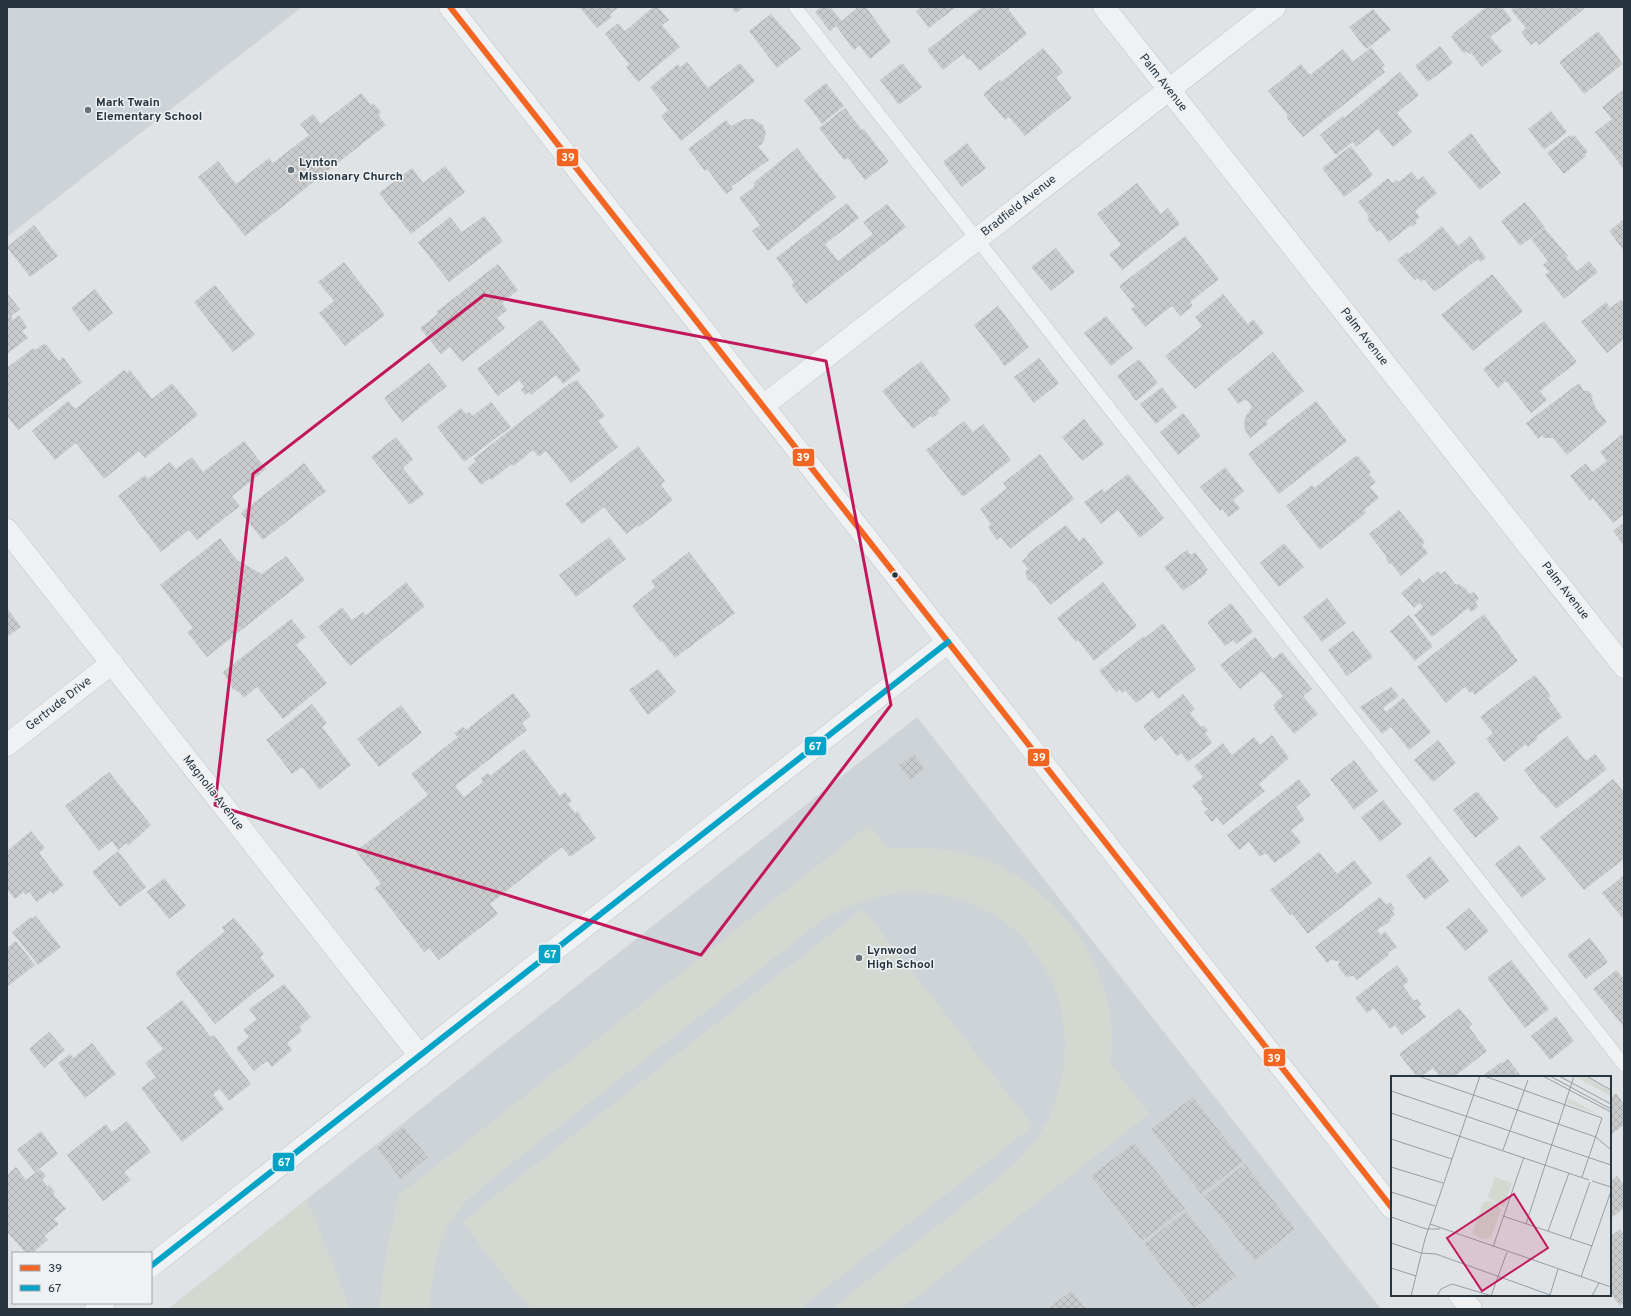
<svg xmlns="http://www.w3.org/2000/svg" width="1631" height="1316" viewBox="0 0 1631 1316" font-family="Overpass,sans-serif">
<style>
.built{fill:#ced3d8}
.garden{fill:#d3d9d1}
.building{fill:url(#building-cross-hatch)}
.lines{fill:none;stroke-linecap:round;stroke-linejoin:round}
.service-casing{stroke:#bec1c3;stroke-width:14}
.minor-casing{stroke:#bec1c3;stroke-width:23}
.tertiary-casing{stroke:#bec1c3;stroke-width:23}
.service{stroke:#f0f1f2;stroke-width:13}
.minor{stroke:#f0f1f2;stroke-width:22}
.tertiary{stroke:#f0f1f2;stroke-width:22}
.bus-1-casing{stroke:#eef2f5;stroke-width:9}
.bus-2-casing{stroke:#eef2f5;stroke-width:9}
.bus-1{stroke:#f26522;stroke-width:6}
.bus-2{stroke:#02a3c7;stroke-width:6}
.marked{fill:none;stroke:#c2185b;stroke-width:3;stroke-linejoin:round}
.poi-dot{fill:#687178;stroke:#eef2f5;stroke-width:1.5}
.bus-dot{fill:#28343e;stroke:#eef2f5;stroke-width:1.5}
.labels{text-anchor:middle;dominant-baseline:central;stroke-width:3;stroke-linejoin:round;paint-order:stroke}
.street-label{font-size:12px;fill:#28343e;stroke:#eef2f5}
.poi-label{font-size:12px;font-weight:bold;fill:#28343e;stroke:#eef2f5;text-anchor:start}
.inset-road{fill:none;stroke:#969da2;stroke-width:1}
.view{fill:#c2185b;fill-opacity:0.15;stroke:#c2185b;stroke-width:2}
.inset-edge{fill:none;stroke:#28343e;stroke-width:2}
.line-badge{stroke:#eef2f5;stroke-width:1.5}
.badge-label{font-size:11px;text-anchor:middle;font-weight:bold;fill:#fff}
</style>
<defs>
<pattern id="building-cross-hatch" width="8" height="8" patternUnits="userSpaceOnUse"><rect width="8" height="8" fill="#c9cbcd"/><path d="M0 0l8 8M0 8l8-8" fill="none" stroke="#adafb1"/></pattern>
</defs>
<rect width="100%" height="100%" fill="#e0e3e5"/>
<!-- built -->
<g class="built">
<polygon points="7,7 302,7 7,237"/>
<polygon points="917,717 1381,1309 168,1309 307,1199"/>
</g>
<!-- garden -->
<g class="garden">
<path d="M869,825L888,848C922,847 956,848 989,861C1065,894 1123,978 1110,1063L1149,1114L901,1309H831C871,1278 911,1246 951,1215C985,1188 1023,1164 1045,1125C1051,1115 1054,1103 1058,1092C1084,1006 1036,915 946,896C900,886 860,898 821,921L484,1185C472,1196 460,1206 452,1219C436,1245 431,1280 430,1309H380C382,1270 390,1233 399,1195Z"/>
<polygon points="863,909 1033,1126 799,1309 530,1309 462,1222"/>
<polygon points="307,1199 350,1309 168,1309"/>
</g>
<!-- building -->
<g class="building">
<polygon points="576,7 619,7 610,14 612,17 597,28 580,8 578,9"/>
<polygon points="653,7 658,7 669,20 662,25 680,47 638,82 626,67 629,64 605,34 618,23 625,31"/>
<polygon points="731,7 744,7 736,13"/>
<polygon points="821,7 830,7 842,21 858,7 866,7 891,42 870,59 859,45 854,50 836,26 830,31 815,12"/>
<polygon points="918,7 956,7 929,28 916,11 920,9"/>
<polygon points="982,7 1009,7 1009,10 1027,34 980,71 970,59 968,60 963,54 943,70 927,50"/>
<polygon points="1486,7 1502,7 1512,20 1490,37 1502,51 1482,67 1471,53 1469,54 1467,51 1464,54 1451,37 1454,35 1453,34"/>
<polygon points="1515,7 1583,7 1584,9 1539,45 1536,41 1531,45 1521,32 1526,28 1511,10"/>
<polygon points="1373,9 1391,30 1366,49 1349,27"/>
<polygon points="771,14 801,49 777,68 749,31"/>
<polygon points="1598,31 1623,64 1584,94 1559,62"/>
<polygon points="1440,46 1453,63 1428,82 1415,66"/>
<polygon points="1371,47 1385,66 1382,68 1385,72 1303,137 1286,117 1288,115 1268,91 1301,64 1310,75 1343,49 1353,62"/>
<polygon points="1043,48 1063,72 1056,78 1072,98 1025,136 1009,117 1005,120 983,94 1000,80 1001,82"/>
<polygon points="687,62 708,88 740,63 755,81 681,141 661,116 668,110 650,87 678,64 680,67"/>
<polygon points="902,63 922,87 899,105 880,80"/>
<polygon points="1400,72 1419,95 1397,113 1412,132 1393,147 1378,129 1356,147 1353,142 1336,155 1320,135 1343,116 1344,118"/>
<polygon points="826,83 844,106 822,124 804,100"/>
<polygon points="1624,89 1624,169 1595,132 1612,119 1602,107"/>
<polygon points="361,93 371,105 373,103 381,112 378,115 386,125 245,236 198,177 218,161 236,184 269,158 273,163 309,135 300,124 313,114 321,124"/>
<polygon points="845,108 862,130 864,129 889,162 865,180 848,158 844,160 819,128"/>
<polygon points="1551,111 1567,132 1544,150 1528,129"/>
<polygon points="745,119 753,119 763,125 766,134 762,144 758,146 769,160 731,187 733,189 726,194 707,169 705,171 688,149 726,120 731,126"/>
<polygon points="1471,133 1501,173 1480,190 1448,152"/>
<polygon points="1570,135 1571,137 1574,135 1588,152 1585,154 1586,156 1564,174 1547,153"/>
<polygon points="967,143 986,168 962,187 943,162"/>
<polygon points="1351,146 1373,175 1344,197 1322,168"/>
<polygon points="797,148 836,197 768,251 752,231 760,225 739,198 755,186 753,183"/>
<polygon points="445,166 465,192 411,234 379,193 412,168 423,183"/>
<polygon points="1412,172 1418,180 1423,176 1437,193 1415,211 1420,217 1415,221 1417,223 1412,227 1411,225 1389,242 1380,230 1377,232 1367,219 1369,216 1358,202 1388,178 1393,183 1396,180 1398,182"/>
<polygon points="1137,183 1161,214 1168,208 1180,224 1122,270 1109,254 1121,245 1097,214"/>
<polygon points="1525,202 1545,227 1520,246 1501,221"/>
<polygon points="847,203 859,218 825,244 838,261 873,234 863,222 887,204 906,227 806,304 791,285 794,282 776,258"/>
<polygon points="484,216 503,241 449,282 418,242 450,217 462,232"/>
<polygon points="1624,219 1624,251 1609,231"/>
<polygon points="34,225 58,256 30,277 7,247"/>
<polygon points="1442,226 1458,246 1470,236 1486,258 1480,262 1478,259 1436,291 1433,290 1424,279 1421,282 1418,278 1415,280 1397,260 1407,252 1409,254"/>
<polygon points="1544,228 1568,256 1566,257 1577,271 1589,261 1598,272 1564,299 1545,275 1549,272 1543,265 1548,261 1531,239"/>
<polygon points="1185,236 1219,279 1190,302 1193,306 1180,316 1172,306 1145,327 1131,309 1135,306 1119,286"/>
<polygon points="1056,248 1075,272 1051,291 1031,267"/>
<polygon points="344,262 385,315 345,346 319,313 334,301 318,282"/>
<polygon points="498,264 518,290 502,303 507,310 497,318 505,328 462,362 450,347 441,354 420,328 438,314 436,312"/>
<polygon points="1492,274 1523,311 1473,351 1441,315"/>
<polygon points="215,285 255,335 233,352 194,302"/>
<polygon points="95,289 113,313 89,332 71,308"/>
<polygon points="7,293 20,309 11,316 13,320 19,315 27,327 22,331 28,338 7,354"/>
<polygon points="1223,294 1248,324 1253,319 1264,333 1195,389 1165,356 1202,326 1195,317"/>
<polygon points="1621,300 1624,303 1624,339 1607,353 1581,322 1606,302 1610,308"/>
<polygon points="998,306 1029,347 1005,366 974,325"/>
<polygon points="1106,316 1133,348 1111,366 1084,333"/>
<polygon points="541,319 581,370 563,384 556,375 531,395 529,392 525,395 521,390 524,387 519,380 498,396 477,369"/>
<polygon points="1544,321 1577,362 1540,391 1547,400 1531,413 1506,381 1498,388 1483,369"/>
<polygon points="45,343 59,361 63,357 82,382 18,430 7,416 7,368 33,348 35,350"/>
<polygon points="1273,352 1304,391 1266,421 1268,424 1250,438 1245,430 1244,423 1246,416 1252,407 1246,399 1238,404 1227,389"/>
<polygon points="1039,358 1059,383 1034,403 1014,377"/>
<polygon points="1139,359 1158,383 1136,401 1117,376"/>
<polygon points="921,361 951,400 937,411 939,413 932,418 930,416 913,429 882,391"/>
<polygon points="429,363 447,386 402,422 384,398"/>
<polygon points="124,370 127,373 130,370 152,399 172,383 198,415 145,458 139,451 104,479 76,443 55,460 32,431 68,401 75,409"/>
<polygon points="577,380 605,416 598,421 618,447 571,483 546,451 539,457 533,450 514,466 512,464 491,480 490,478 481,485 468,468 476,461 474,458 569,384"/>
<polygon points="1579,383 1584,391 1589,391 1593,396 1592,399 1597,410 1607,422 1567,455 1553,438 1544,438 1542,435 1538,439 1526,423"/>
<polygon points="1162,387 1177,407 1156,424 1140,404"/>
<polygon points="1316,401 1347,441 1279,494 1248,454"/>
<polygon points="491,402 511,427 464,462 437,427 461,408 466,414 469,412 472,416"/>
<polygon points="1183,413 1201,436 1178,455 1160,432"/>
<polygon points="1084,419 1104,444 1082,461 1062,437"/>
<polygon points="964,421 973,432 983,424 1011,460 963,497 926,450"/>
<polygon points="1624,433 1624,494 1623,495 1624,514 1613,523 1593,498 1590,501 1570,476 1586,463 1592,472 1607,461 1600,452"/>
<polygon points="396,437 413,459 403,468 424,494 410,505 371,457"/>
<polygon points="244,441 266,469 232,496 240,506 197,540 189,530 161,552 118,496 145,475 148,479 170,462 176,469 192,457 203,472"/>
<polygon points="638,446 665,481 661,485 673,500 639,527 638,525 626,534 604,507 582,524 565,504"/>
<polygon points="1040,454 1074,499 1010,549 1001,537 997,540 988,527 991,524 980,509 1007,488 1003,483"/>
<polygon points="1357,455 1371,472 1369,474 1376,482 1370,487 1379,498 1364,510 1366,513 1320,550 1286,506 1312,485 1314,488"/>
<polygon points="304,463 326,491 263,540 241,513"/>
<polygon points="1225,467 1244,491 1233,500 1240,508 1229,517 1222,509 1220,511 1200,487"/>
<polygon points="1128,474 1164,518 1140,538 1118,510 1101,524 1084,502 1102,489 1105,492"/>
<polygon points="1399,510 1425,542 1422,545 1428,553 1401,576 1391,563 1389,564 1386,559 1387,557 1369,534"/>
<polygon points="1624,522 1624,545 1613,531"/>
<polygon points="1066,525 1079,541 1084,537 1104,563 1050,605 1035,585 1027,579 1025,572 1028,569 1022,561 1028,556 1027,554"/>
<polygon points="609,537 626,559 576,597 559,575"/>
<polygon points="220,538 237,560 262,574 286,556 305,580 207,657 187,632 193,628 160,585"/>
<polygon points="1284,543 1304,567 1279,587 1260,563"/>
<polygon points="1187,550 1191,555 1195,552 1208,570 1205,572 1206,574 1183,591 1164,567"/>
<polygon points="689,552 735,613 675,658 662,641 660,642 632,606 655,587 651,581"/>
<polygon points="1438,571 1441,574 1445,571 1456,585 1459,583 1462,587 1463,586 1470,594 1474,592 1479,599 1475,602 1478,607 1471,612 1468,608 1432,637 1414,615 1423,607 1420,603 1414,608 1401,593 1419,578 1423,583"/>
<polygon points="406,582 425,606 350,666 318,627 342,607 352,620 363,612 366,615"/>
<polygon points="1103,582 1137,626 1094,661 1078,640 1076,642 1057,618"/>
<polygon points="1327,598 1346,623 1322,642 1303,617"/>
<polygon points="1231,603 1253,632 1236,644 1233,640 1225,646 1207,622"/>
<polygon points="7,608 21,627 7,637"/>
<polygon points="1484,614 1518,661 1475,695 1472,691 1470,693 1465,687 1446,703 1417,667"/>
<polygon points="1409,615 1433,646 1415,661 1390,631"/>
<polygon points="291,619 306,637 296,645 327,683 283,719 257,687 244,698 240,693 233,689 223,672"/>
<polygon points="1163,623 1196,669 1158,699 1152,691 1136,703 1125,690 1122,693 1119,689 1116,692 1099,671 1144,636 1145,638"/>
<polygon points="1353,631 1373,657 1347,676 1328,650"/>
<polygon points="1255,637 1273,659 1282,652 1312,689 1303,696 1318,714 1294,734 1274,709 1276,708 1273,705 1283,696 1262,671 1240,689 1220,665"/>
<polygon points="658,669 676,692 648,715 629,690"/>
<polygon points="1535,675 1551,696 1548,698 1562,717 1536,737 1538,738 1528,747 1526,744 1504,762 1486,739 1493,733 1480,717"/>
<polygon points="1391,687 1399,696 1383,708 1386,712 1403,698 1431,732 1409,750 1391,727 1382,734 1360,707"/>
<polygon points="513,693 531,716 522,723 527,730 455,786 464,797 483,782 481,778 488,773 490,776 524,749 560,796 565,792 572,801 568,804 575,813 577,811 581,816 580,817 596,838 570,857 562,847 490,904 498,914 439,960 429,948 424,952 375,888 381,884 356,851 428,795 411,774 458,737 454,733 463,727 466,730"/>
<polygon points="1183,694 1195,709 1190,713 1201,727 1204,725 1208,731 1205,733 1212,743 1188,762 1181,753 1177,756 1161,736 1155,741 1143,726"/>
<polygon points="312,704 327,723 322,727 351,765 320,790 302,767 292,774 266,740"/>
<polygon points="401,705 422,733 379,767 357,739"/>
<polygon points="1272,735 1289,758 1259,784 1265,791 1223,825 1217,817 1212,822 1204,812 1209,808 1206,808 1201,801 1203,799 1192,786 1203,777 1194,766 1223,743 1232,755 1254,737 1260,745"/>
<polygon points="1567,736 1586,761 1595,754 1607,769 1556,809 1543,793 1542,794 1524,770"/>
<polygon points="1438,740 1456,763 1433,782 1414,760"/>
<polygon points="914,754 925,769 910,780 899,765"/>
<polygon points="1354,760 1378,791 1354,810 1330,779"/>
<polygon points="109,772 151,825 128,846 126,843 118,850 112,841 99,851 65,806"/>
<polygon points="1299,779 1311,795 1296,807 1305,820 1291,830 1301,842 1290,852 1274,863 1266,853 1260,857 1249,842 1239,850 1227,835"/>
<polygon points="1613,779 1624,792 1624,859 1584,890 1540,837"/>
<polygon points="1477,791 1499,819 1475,838 1453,810"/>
<polygon points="1383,800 1402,824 1380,842 1361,817"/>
<polygon points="31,831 45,848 39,853 64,885 53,894 51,891 37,902 29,892 25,895 23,892 15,899 7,889 7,851"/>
<polygon points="1519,845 1546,879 1522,898 1495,864"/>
<polygon points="118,851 146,887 120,907 92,872"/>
<polygon points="1319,852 1337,874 1354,860 1372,883 1308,934 1292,914 1290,915 1270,890"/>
<polygon points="1430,856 1449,881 1425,900 1406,876"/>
<polygon points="1624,875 1624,920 1602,893"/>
<polygon points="164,878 186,906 169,919 147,892"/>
<polygon points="1380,897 1386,905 1390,902 1395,909 1392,911 1395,915 1390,919 1391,921 1377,930 1381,935 1385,931 1397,947 1388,953 1389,955 1357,980 1353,976 1346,977 1338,966 1339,961 1330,960 1327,963 1315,947"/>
<polygon points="1469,908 1489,931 1465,951 1446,927"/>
<polygon points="36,916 61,947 38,965 12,932 31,917 32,919"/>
<polygon points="234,918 264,954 260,957 275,976 215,1024 175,973 225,931 222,927"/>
<polygon points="1590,938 1608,962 1586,979 1567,955"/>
<polygon points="16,941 35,965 7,987 7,948"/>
<polygon points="1511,960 1549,1009 1525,1028 1487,978"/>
<polygon points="1397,965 1409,981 1403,986 1414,1001 1417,999 1421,1004 1418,1007 1426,1017 1402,1035 1395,1025 1390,1029 1374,1008 1367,1013 1355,998"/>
<polygon points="1616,970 1624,979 1624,1027 1593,989"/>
<polygon points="284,984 311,1017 299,1027 302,1031 287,1043 292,1050 272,1067 267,1061 254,1071 236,1048 249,1037 243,1030 257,1019 249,1009"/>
<polygon points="182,1000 211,1037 214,1035 251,1084 229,1101 220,1089 213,1094 224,1109 182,1142 141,1088 156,1077 145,1063 163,1049 146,1028"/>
<polygon points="1459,1008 1472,1024 1469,1027 1487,1051 1454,1077 1440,1077 1433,1068 1421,1077 1417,1077 1399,1054"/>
<polygon points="1556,1016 1574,1041 1550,1060 1531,1036"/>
<polygon points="49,1032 65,1050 44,1068 29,1049"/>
<polygon points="92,1043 116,1074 85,1098 58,1063 70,1054 73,1058"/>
<polygon points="1508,1059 1522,1077 1481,1077 1501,1062 1502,1064"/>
<polygon points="1616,1093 1624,1104 1624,1125 1610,1135 1610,1098"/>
<polygon points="1193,1097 1243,1162 1201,1194 1151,1129"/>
<polygon points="127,1121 151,1152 124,1172 131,1180 103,1201 67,1155 106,1124 112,1132"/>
<polygon points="403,1127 428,1157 401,1179 377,1148"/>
<polygon points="41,1131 58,1154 35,1172 17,1150"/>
<polygon points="1134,1143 1185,1208 1142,1241 1091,1176"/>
<polygon points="1245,1164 1295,1229 1255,1261 1204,1196"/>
<polygon points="16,1167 26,1180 40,1169 46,1176 42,1180 47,1186 49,1185 55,1192 53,1194 66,1209 54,1219 59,1224 44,1236 48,1240 32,1253 26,1253 7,1232 7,1175"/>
<polygon points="1617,1176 1624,1185 1624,1208 1610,1219 1610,1182"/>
<polygon points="1186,1211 1236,1276 1194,1308 1144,1244"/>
<polygon points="1620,1229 1624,1234 1624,1303 1620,1306 1610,1293 1610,1237"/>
<polygon points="1071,1291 1086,1309 1048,1309"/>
</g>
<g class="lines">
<!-- service casing -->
<g class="service-casing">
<polyline id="service" points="795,7 1624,1065"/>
</g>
<!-- minor casing -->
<g class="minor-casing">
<g id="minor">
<polyline points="1104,7 1624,667"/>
<polyline points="763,406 1275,7"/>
<polyline points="7,530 420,1056"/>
<polyline points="7,745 112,663"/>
<polyline points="151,1266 948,642"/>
<polyline points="96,1309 104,1303"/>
</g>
</g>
<!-- tertiary casing -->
<g class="tertiary-casing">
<g id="tertiary">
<polyline points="450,7 1392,1208"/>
<polyline points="1460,1295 1471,1309"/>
</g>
</g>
<!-- service -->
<use href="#service" class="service"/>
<!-- minor -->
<use href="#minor" class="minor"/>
<!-- tertiary -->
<use href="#tertiary" class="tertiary"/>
<!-- bus-1 casing -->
<g class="bus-1-casing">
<polyline id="bus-1" points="450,7 1392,1208"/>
</g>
<!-- bus-2 casing -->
<g class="bus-2-casing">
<polyline id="bus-2" points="151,1266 948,642"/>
</g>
<!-- bus-1 -->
<use href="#bus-1" class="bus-1"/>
<!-- bus-2 -->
<use href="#bus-2" class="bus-2"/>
</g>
<!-- marked area -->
<path class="marked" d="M484,295L826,361L891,705L701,955L215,805L253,474Z"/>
<!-- markers -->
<g class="poi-dot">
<circle cx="88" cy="110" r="4"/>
<circle cx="291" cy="170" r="4"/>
<circle cx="859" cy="958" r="4"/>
</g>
<circle class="bus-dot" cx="895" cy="575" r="3.5"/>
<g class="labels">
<!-- street labels -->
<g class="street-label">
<text transform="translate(1163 83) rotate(52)">Palm Avenue</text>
<text transform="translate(1019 206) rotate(-38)">Bradfield Avenue</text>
<text transform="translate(1364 337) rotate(52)">Palm Avenue</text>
<text transform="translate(1565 591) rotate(52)">Palm Avenue</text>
<text transform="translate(59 704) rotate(-38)">Gertrude Drive</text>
<text transform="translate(213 793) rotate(52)">Magnolia Avenue</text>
</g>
<!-- poi labels -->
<g class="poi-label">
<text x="96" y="103">Mark Twain<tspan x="96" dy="14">Elementary School</tspan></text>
<text x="299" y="163">Lynton<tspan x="299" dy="14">Missionary Church</tspan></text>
<text x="867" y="951">Lynwood<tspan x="867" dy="14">High School</tspan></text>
</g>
</g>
<!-- overview -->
<g transform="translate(1391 1076)">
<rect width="220" height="220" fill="#e0e3e5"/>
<path d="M192,0L220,15V20L185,1ZM178,22L206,38L176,27Z" fill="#d3d9d1"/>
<path d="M104,101L121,107L113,131L97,121ZM100,125L106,128L110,134L100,161L91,163L81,157L92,126Z" fill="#d3d9d1"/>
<path class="inset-road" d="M27,0L205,61L220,74M93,0L211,42L191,101M152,0L220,36M159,0L220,33M168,0L220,28M195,0L220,14M0,15L220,89M0,37L198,104M0,63L61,83M112,74L137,4M0,91L52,107M201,105L220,111M0,116L44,130M112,140L201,170M0,141L35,153H49M39,148L220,211M135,148L183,0M157,155L178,97M179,163L199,106M0,167L30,177L45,178L162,220M102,171L133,81M0,192L25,200M190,201L220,115M159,219L167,193M20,220L34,163L89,0M46,220L50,213L61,208L101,220M100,220L116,176M201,220L208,207"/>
<path class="view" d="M123,118L157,172L91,215L56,162Z"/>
<rect width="220" height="220" class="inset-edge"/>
</g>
<g class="line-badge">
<rect x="556" y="148" width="23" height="19" rx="4" fill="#f26522"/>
<rect x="792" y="448" width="23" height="19" rx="4" fill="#f26522"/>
<rect x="804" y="736" width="23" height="20" rx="4" fill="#02a3c7"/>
<rect x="1027" y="748" width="23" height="19" rx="4" fill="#f26522"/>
<rect x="538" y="944" width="23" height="20" rx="4" fill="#02a3c7"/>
<rect x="1263" y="1048" width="23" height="19" rx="4" fill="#f26522"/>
<rect x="272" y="1152" width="23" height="20" rx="4" fill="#02a3c7"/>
</g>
<g class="badge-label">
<text x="568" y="161">39</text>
<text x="803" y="461">39</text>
<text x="815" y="750">67</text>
<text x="1039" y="761">39</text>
<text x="550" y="958">67</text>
<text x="1274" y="1062">39</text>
<text x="284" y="1166">67</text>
</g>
<!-- border -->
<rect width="1631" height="1316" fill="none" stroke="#28343e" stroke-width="16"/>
<!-- legend -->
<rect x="12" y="1252" width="140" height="52" fill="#eef2f5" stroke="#9fa6ac"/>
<rect x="20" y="1265" width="20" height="6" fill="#f26522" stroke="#9fa6ac"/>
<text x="48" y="1272" font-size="12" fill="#28343e">39</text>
<rect x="20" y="1285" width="20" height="6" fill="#02a3c7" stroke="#9fa6ac"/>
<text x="48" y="1292" font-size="12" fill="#28343e">67</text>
</svg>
